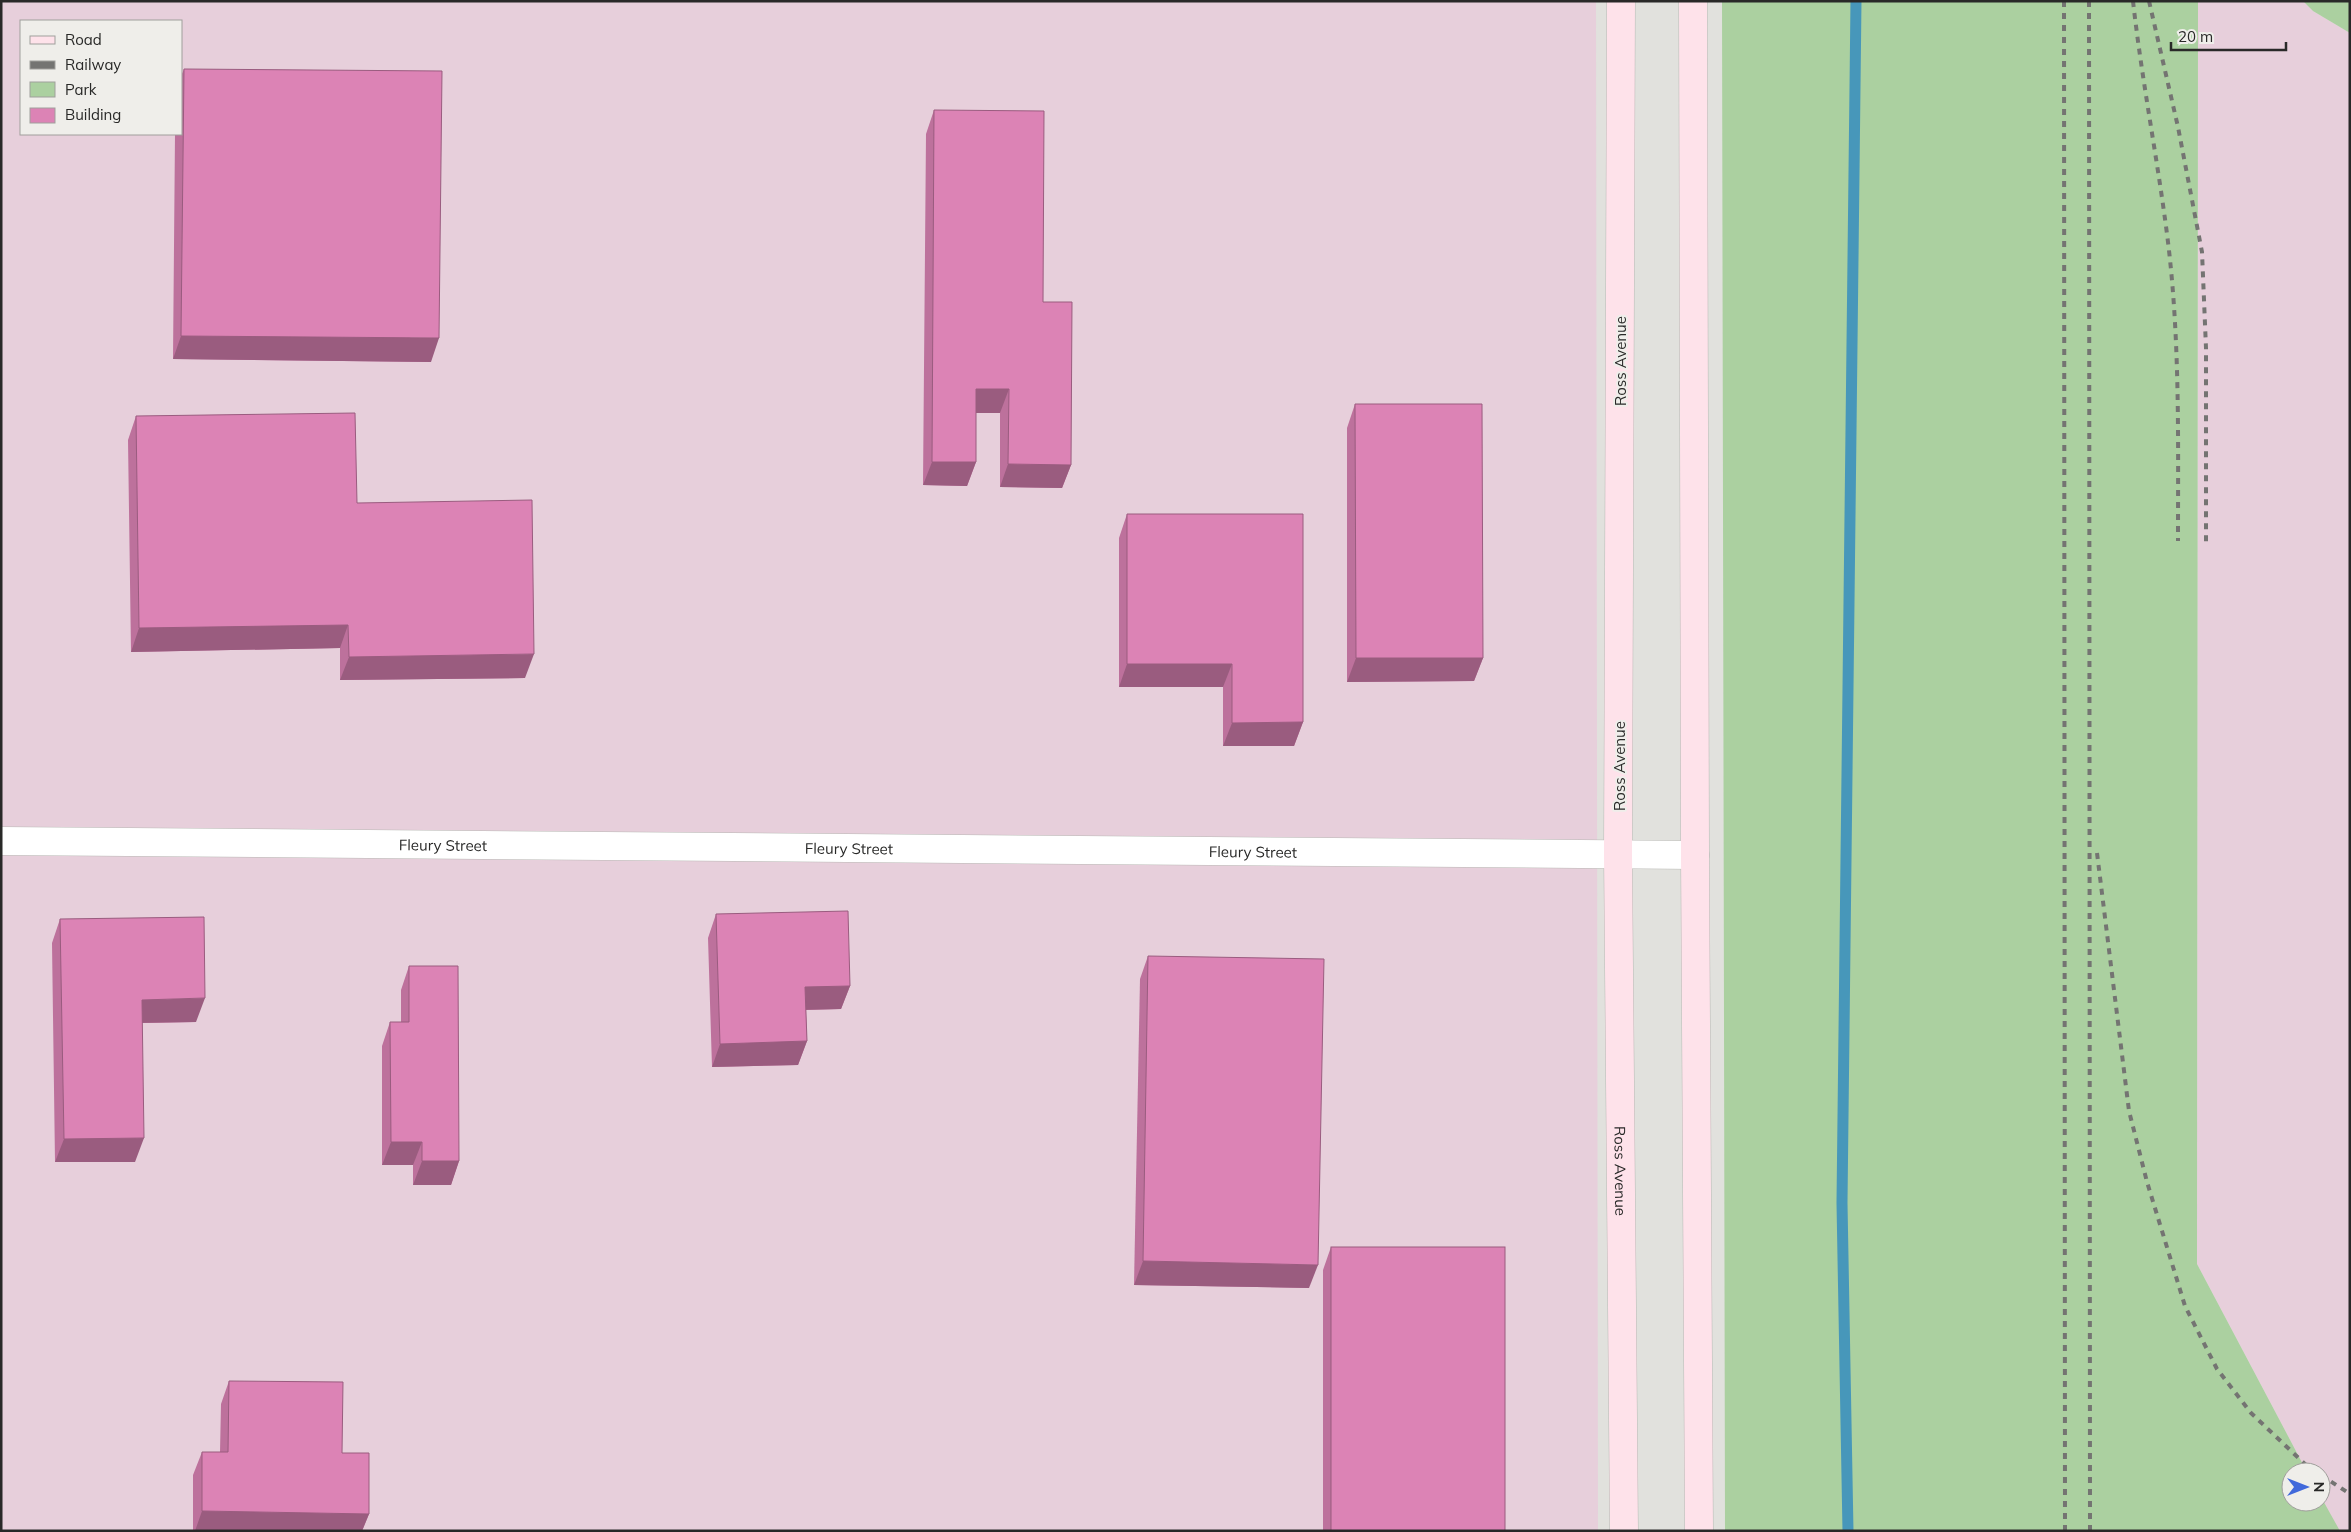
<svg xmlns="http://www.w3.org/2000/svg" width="2351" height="1532" viewBox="0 0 2351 1532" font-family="Mulish,sans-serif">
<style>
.industrial{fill:#e7cfdb;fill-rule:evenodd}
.green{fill:#abd0a0}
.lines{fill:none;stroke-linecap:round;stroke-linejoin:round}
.stream{stroke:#4797ba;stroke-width:11}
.street-casing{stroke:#b9b9b5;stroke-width:29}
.secondary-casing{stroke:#b9b9b5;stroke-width:29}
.street{stroke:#fff;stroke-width:28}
.secondary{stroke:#fee2ea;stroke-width:28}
.rail{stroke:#747472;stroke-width:4;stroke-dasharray:6 6;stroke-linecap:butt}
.wall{fill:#bd719c}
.shaded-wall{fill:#9a5c7f}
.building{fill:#dc83b5;stroke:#9a5c7f}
.labels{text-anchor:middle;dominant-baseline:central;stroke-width:4;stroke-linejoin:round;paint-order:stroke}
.street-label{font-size:15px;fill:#292928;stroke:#efeeea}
</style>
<rect width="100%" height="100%" fill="#e1e1dd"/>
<!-- industrial -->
<g class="industrial">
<path d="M1,1H1596L1598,1531H1ZM21,21H181V134H21Z"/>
<polygon points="2198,1 2303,1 2313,11 2350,33 2350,1531 2340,1531 2337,1528 2321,1497 2321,1472 2307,1472 2197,1264"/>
</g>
<!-- green -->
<g class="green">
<polygon points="1722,1 2198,1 2197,1264 2307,1472 2291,1472 2291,1502 2321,1502 2321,1497 2340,1531 1725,1531"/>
<polygon points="2303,1 2350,1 2350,33 2313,11"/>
</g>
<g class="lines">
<!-- stream -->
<polyline class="stream" points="1848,1531 1842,1203 1856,1"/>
<!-- street casing -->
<g class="street-casing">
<g id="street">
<path id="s1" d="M1,841L1695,855"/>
</g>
</g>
<!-- secondary casing -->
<g class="secondary-casing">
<g id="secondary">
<path id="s2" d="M1621,1L1618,855L1624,1531"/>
<polyline points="1693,1 1695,855 1699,1531"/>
</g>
</g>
<!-- street -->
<use href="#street" class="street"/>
<!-- secondary -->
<use href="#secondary" class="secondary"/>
<!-- rail -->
<g class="rail">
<polyline points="2064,1 2065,1531"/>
<polyline points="2089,1 2090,1531"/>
<path d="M2133,1C2142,82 2158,161 2168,242C2180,341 2178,441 2178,541"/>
<polyline points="2149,1 2178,127 2202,252 2206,348 2206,544"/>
<polyline points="2097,853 2129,1111 2147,1182 2185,1306 2217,1369 2251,1413 2307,1466 2316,1472"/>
<polyline points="2321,1475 2350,1494"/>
</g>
</g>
<!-- wall -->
<g class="wall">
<polygon points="184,69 431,362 173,359 175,134 181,134 181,76"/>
<polygon points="934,110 1043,302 1071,465 1062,488 1000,487 1000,413 976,413 976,462 967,486 923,485 926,134"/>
<polygon points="1355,404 1483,658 1474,681 1347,682 1347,428"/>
<polygon points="136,416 357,503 525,678 340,680 340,648 131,652 128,440"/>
<polygon points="1127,514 1303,722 1294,746 1223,746 1223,687 1119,687 1119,538"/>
<polygon points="716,914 850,986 841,1009 806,1010 807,1041 798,1065 712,1067 708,938"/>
<polygon points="60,919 196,1022 142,1023 135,1162 55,1162 52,943"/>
<polygon points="1148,956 1309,1288 1134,1285 1140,979"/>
<polygon points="409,966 459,1161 451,1185 413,1185 413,1165 382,1165 382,1046 390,1022 401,1022 401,990"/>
<polygon points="1331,1247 1505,1531 1323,1531 1323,1270"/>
<polygon points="229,1381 342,1453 369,1514 362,1531 193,1531 193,1475 202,1452 220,1452 221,1404"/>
</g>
<!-- shaded-wall -->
<g class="shaded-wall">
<polygon points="181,336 439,338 431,362 173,359"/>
<polygon points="976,389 1009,389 1000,413 967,413"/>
<polygon points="932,462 976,462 967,486 923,485"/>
<polygon points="1008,464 1071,465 1062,488 1000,487"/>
<polygon points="348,625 340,648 131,652 139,628"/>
<polygon points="534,654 525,678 340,680 349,657"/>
<polygon points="1356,658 1483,658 1474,681 1347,682"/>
<polygon points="1127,664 1232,664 1223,687 1119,687"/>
<polygon points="1303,722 1294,746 1223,746 1232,723"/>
<polygon points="850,986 841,1009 796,1010 805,987"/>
<polygon points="205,998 196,1022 133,1023 142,1000"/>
<polygon points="807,1041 798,1065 712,1067 720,1044"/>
<polygon points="144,1138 135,1162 55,1162 64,1139"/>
<polygon points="391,1142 422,1142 413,1165 382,1165"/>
<polygon points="422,1161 459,1161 451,1185 413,1185"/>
<polygon points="1143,1261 1318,1265 1309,1288 1134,1285"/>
<polygon points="202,1511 369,1514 362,1531 195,1531"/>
</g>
<!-- building -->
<g class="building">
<polygon points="184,69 442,71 439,338 181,336"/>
<polygon points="934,110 1044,111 1043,302 1072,302 1071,465 1008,464 1009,389 976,389 976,462 932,462"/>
<polygon points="1355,404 1482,404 1483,658 1356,658"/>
<polygon points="355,413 357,503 532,500 534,654 349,657 348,625 139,628 136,416"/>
<polygon points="1127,514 1303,514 1303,722 1232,723 1232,664 1127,664"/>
<polygon points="848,911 850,986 805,987 807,1041 720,1044 716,914"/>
<polygon points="204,917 205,998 142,1000 144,1138 64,1139 60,919"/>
<polygon points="1148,956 1324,959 1318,1265 1143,1261"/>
<polygon points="409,966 458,966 459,1161 422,1161 422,1142 391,1142 390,1022 409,1022"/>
<rect x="1331" y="1247" width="174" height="284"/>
<polygon points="229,1381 343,1382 342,1453 369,1453 369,1514 202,1511 202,1452 228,1452"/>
</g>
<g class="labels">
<!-- street labels -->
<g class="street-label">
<text transform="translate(1620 361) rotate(-90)">Ross Avenue</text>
<text transform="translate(1619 766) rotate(-90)">Ross Avenue</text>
<text stroke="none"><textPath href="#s1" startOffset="442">Fleury Street</textPath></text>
<text stroke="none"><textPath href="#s1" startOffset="848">Fleury Street</textPath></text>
<text stroke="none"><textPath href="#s1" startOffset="1252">Fleury Street</textPath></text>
<text stroke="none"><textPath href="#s2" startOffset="1170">Ross Avenue</textPath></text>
</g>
</g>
<!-- border -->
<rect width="2351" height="1532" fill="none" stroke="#292928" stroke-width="5"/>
<!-- legend -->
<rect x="20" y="20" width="162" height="115" fill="#efeeea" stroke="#a09f9c"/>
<rect x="30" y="36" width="25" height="8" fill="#fee2ea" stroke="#a09f9c"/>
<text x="65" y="45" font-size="15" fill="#292928">Road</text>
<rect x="30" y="61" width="25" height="8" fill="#747472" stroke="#a09f9c"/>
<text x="65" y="70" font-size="15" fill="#292928">Railway</text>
<rect x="30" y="82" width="25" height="15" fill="#abd0a0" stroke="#a09f9c"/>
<text x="65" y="95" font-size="15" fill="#292928">Park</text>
<rect x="30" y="108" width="25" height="15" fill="#dc83b5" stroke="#a09f9c"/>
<text x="65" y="120" font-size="15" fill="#292928">Building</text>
<!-- north arrow -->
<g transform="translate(2306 1487) rotate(90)"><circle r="24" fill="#efeeea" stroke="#a09f9c"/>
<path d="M0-4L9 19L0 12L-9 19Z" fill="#4169db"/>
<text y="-8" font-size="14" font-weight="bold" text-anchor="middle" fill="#292928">N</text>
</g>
<!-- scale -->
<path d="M2171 42v8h115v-8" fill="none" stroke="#292928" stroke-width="2.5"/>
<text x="2178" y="42" font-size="15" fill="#292928" stroke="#efeeea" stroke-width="4" paint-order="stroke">20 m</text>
</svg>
